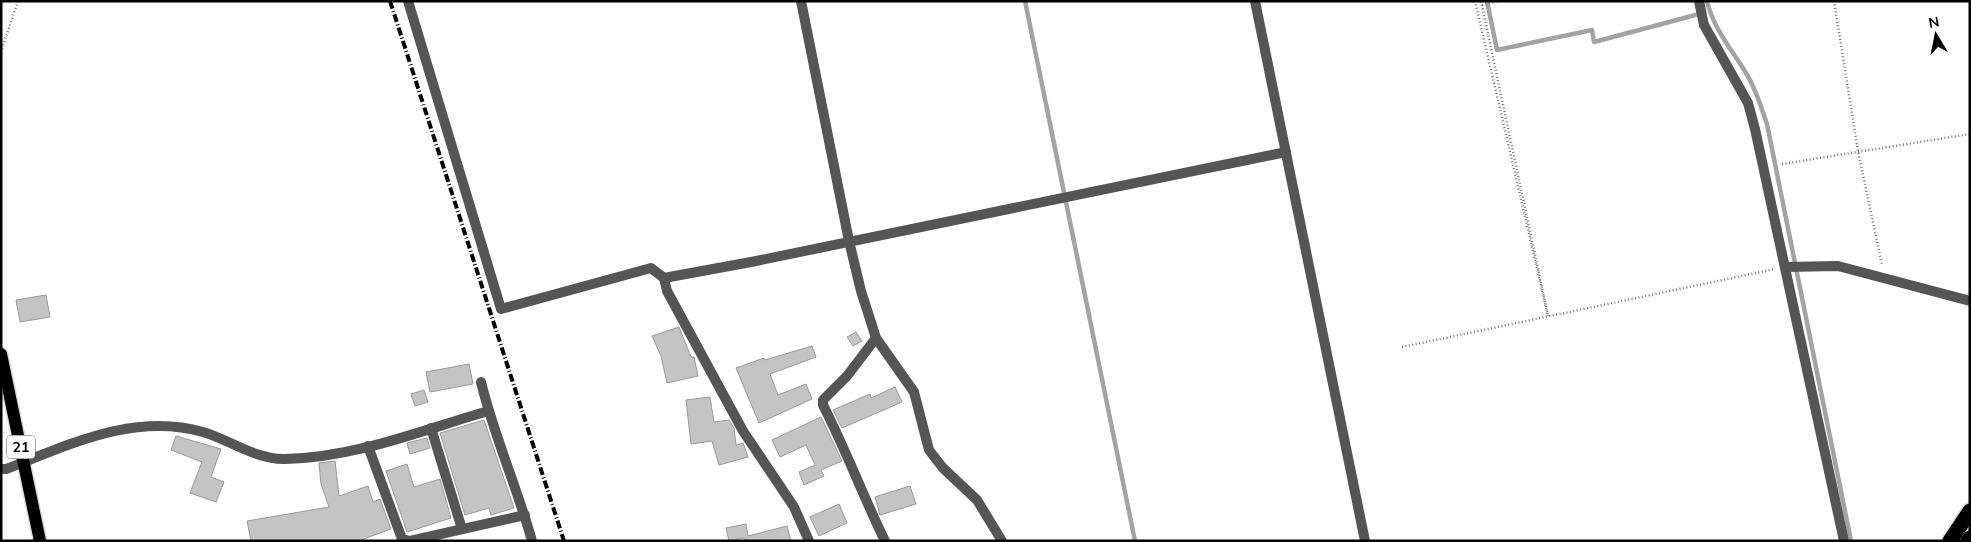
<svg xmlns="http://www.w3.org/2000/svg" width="1971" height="542" viewBox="0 0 1971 542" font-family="Mulish,sans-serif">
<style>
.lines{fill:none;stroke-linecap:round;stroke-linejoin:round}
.stream{stroke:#a3a3a3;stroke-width:4.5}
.building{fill:#c4c4c4;stroke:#999}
.primary-casing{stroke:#dbdbdb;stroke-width:15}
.motorway-casing{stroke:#dbdbdb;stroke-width:18}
.path{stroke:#777;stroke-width:2.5;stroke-dasharray:1 2.5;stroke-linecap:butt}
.minor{stroke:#555;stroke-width:10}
.tertiary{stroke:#555;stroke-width:10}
.primary{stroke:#000;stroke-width:12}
.motorway{stroke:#000;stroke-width:15}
.rail{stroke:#000;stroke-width:4;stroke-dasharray:8 2.5 1 2.5;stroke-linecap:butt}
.labels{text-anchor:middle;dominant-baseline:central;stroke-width:5;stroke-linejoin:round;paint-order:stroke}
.shield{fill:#fff;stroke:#4c4c4c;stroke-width:1}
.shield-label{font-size:14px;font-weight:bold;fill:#000}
</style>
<rect width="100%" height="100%" fill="#fff"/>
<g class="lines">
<!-- stream -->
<g class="stream">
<polyline points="1025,1 1135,541"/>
<polyline points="1487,1 1497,50 1592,30 1594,42 1703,13"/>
<path d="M1707,1C1713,28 1732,50 1746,73C1756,89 1761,107 1767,124L1851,541"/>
</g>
</g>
<!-- building -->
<g class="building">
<polygon points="46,295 50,317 20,322 16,300"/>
<polygon points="679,327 691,357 694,357 698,376 667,383 661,356 652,336"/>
<polygon points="856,332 862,341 853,346 847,337"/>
<polygon points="812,346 816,357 770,374 778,395 806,384 812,399 759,423 736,368 764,358 765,360"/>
<polygon points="469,364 473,384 430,392 426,372"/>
<polygon points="895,387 902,402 842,428 833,410 870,394 871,398"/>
<polygon points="424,390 428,402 415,406 411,394"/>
<polygon points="710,397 714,422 729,420 734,428 736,445 743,443 748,457 719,465 712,441 691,444 686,400"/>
<polygon points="821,417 842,461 821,470 824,476 804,485 799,472 815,465 806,445 780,457 772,440"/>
<polygon points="484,420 514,508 491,515 489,508 465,515 440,433"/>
<polygon points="176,436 221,449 211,477 224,482 216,502 190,493 202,462 171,450"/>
<polygon points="427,438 430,448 410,454 407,443"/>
<polygon points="335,461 339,496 368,486 373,502 380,499 391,529 358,541 251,541 247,521 329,507 321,484 319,463"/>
<polygon points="407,464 414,487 440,479 451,518 407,532 386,471"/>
<polygon points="910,486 916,504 880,515 875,497"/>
<polygon points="839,504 847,523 819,536 810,517"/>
<polygon points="746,524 748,536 787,526 791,541 745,541 744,538 729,541 726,528"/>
</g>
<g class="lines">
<!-- primary casing -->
<g class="primary-casing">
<polyline id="primary" points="1,354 40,541"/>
</g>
<!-- motorway casing -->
<g class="motorway-casing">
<g id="motorway">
<polyline points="1950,541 1970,511"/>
<polyline points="1968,541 1970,538"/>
</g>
</g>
<!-- path -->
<g class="path">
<polyline points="1475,1 1548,316 1481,1"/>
<polyline points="1834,1 1858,151 1882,265"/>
<polyline points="1482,5 1499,1"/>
<polyline points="1,52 18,1"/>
<polyline points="1782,164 1970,134"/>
<polyline points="1402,347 1775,269"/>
</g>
<!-- minor -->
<g class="minor">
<polyline points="408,1 501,309 651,268 664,278 667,291 743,431 794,507 809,541"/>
<polyline points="801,1 849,241 861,291 876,338 914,392 929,450 943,468 977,500 1002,541"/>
<polyline points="1699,1 1704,25 1748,103 1755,129 1844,541"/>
<polyline points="1785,267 1838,266 1970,301"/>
<polyline points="664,278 751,262 1286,152"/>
<path d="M876,338L847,376L823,400V405C846,450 863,496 885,541"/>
<path d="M481,382C494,436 517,487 532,541"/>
<polyline points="431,428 462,529"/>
<polyline points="368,446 402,539 410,541 525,515"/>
<path d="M1,469H6C69,445 134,412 203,432C230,440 257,460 285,459C354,458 423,430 488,411"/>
</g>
<!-- tertiary -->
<polyline class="tertiary" points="1255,1 1365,541"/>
<!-- primary -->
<use href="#primary" class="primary"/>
<!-- motorway -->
<use href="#motorway" class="motorway"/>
<!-- rail -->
<polyline class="rail" points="390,1 564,541"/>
</g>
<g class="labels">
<!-- shield labels -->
<rect class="shield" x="7" y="435.5" width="28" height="23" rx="4"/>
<g class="shield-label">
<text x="21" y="447">21</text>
</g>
</g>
<!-- border -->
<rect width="1971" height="542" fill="none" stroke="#000000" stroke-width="5"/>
<!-- north arrow -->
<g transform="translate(1936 35) rotate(350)" stroke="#ffffff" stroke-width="4" paint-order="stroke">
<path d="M0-4L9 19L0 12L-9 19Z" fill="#000000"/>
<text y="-8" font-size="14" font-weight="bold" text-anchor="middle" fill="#000000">N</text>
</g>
</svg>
